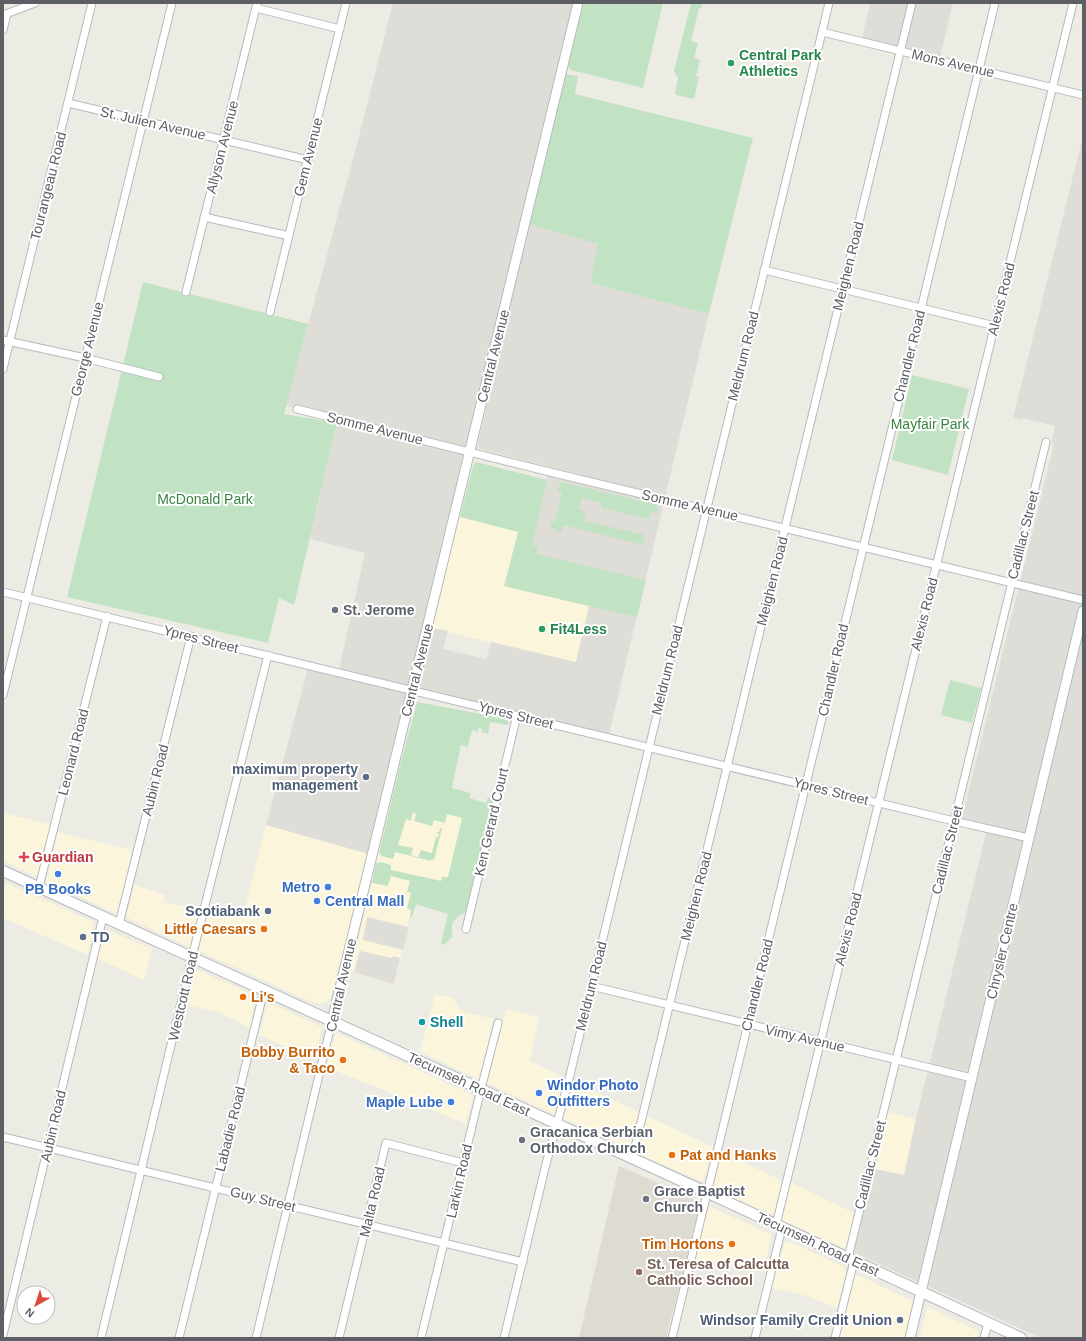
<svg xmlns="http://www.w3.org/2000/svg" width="1086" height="1341" viewBox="0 0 1086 1341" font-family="Helvetica,sans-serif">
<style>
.commercial{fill:#fbf5db}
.industrial{fill:#dfddd8}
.education{fill:#dddbd2}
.green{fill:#c2e3c3}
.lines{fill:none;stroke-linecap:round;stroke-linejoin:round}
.minor-casing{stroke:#b6b9bd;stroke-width:9}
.tertiary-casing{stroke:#b6b9bd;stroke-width:11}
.secondary-casing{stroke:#b5b8bd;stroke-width:12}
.minor{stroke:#fff;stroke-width:7}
.tertiary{stroke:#fff;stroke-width:9}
.secondary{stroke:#fff;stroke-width:10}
.leisure-dot{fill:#2e9e5b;stroke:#fff;stroke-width:1.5}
.worship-dot{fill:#6b7280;stroke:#fff;stroke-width:1.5}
.service-dot{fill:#5c6f8a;stroke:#fff;stroke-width:1.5}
.health-dot{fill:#e0444e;stroke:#fff;stroke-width:1.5}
.shop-dot{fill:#3f7fe0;stroke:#fff;stroke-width:1.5}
.food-dot{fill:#e8710a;stroke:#fff;stroke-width:1.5}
.culture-dot{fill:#0f9aa8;stroke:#fff;stroke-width:1.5}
.education-dot{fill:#8d6e63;stroke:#fff;stroke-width:1.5}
.labels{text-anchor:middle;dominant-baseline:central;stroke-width:4;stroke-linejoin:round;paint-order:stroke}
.leisure-label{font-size:14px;font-weight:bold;fill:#27864d;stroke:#fff;text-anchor:start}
.street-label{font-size:14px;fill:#5c5f64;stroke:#fff}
.park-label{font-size:14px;fill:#3b8341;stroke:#fff}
.worship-label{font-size:14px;font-weight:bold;fill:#5b616d;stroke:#fff;text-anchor:start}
.service-label{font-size:14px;font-weight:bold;fill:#4e5e75;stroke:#fff;text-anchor:end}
.health-label{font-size:14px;font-weight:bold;fill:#be3a42;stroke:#fff;text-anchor:start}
.shop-label{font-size:14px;font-weight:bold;fill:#366cbe;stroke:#fff;text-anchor:end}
.food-label{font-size:14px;font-weight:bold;fill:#c56008;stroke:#fff;text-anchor:end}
.culture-label{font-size:14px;font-weight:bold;fill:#0d838f;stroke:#fff;text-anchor:start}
.education-label{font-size:14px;font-weight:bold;fill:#785e54;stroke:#fff;text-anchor:start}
</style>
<rect width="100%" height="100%" fill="#edece4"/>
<!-- commercial -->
<g class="commercial">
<polygon points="459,513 535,532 521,590 589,606 576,663 431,628"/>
<polygon points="391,799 467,818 451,883 420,877 407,927 409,927 403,950 402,950 394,984 351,971"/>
<polygon points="3,813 52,825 39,877 3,861"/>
<polygon points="266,825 369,854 355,909 330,998 325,1003 314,1003 197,950 208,909 242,918"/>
<polygon points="57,832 132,850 119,915 46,881"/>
<polygon points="6,883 94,922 88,955 3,918 3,893"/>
<polygon points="134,885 165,895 164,902 201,910 191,948 126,917"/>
<polygon points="105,929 152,949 144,980 96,958"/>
<polygon points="195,969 256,996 250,1028 218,1012 186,1005"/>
<polygon points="435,994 453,998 461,1011 493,1019 480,1080 420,1052"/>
<polygon points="268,1002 322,1027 315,1060 259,1035"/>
<polygon points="506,1009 539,1017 530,1061 565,1078 556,1115 487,1083"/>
<polygon points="336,1033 473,1095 466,1124 324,1066"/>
<polygon points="572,1081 641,1113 630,1150 609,1139 563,1118"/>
<polygon points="887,1112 916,1119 904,1176 874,1169"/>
<polygon points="645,1115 713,1147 703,1182 637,1153"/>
<polygon points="719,1151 783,1181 775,1216 711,1187"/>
<polygon points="790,1182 854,1213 846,1249 781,1220"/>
<polygon points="707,1205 772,1235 763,1272 736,1266 736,1263 729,1266 695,1258"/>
<polygon points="789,1241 844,1267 846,1274 837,1308 807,1296 772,1288 784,1243"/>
<polygon points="855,1274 913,1301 905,1338 840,1338"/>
<polygon points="928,1307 978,1331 977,1338 919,1338"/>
</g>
<!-- industrial -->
<g class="industrial">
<polygon points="393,3 574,3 553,86 544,131 499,317 465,446 286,406 357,144"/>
<polygon points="870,3 953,3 940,57 862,39"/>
<polygon points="1083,136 1083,1338 1041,1338 853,1252 874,1169 904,1175 916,1119 986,833 960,826 1054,444 1051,443 1055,426 1022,418 1021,420 1013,418"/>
<polygon points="528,224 599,244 590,283 709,314 665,497 477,448"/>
<polygon points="337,423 464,453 369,854 266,825 308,668 338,674 365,553 310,539"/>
<polygon points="548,474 664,502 609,734 425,690 422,689 419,684 431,628 448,631 443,649 486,659 491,642 576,662 589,606 521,590"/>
<polygon points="367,917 409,927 403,950 363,940"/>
<polygon points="360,951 392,958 393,956 400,958 394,984 354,972"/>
</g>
<!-- education -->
<polygon class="education" points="619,1166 701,1202 666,1338 579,1338"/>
<!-- green -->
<g class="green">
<polygon points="582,3 663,3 643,88 571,70 567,65"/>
<polygon points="691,3 703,3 701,9 699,8 691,41 698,43 694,58 700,60 696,76 699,77 694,99 676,95 675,93 678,78 674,71"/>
<polygon points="565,74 578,76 575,94 753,138 709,314 590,283 598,244 528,224"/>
<polygon points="143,282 308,324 284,414 337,423 294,605 279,598 268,643 67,597"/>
<polygon points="912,375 969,389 948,475 892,460"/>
<polygon points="476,462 547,480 532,545 538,546 537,554 646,580 637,617 504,586 518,532 460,517 473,466"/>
<polygon points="561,482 653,504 658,504 657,513 651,512 649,519 601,508 602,503 582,498 579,509 584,511 583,513 586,514 585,521 645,535 643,545 563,525 562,531 559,532 551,527 551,521 555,522 562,493 557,491"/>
<polygon points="950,680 981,688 972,723 941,715"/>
<path d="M417,702L476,713L507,720L509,721L508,725L490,722L488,734L481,732L482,729L479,728L478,732L472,730L471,736H470L468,747L461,745L452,788L471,793L469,798L486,803L488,797L493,799L466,911C464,914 462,914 459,916C450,922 452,928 452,937L444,945L441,943L448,914L416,904L412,917H410L411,910L407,908L411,893L407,892L410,881L391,876L388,886L372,883L376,863L381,862L391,865V870L441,881L442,877H448L462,818L447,814L445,823L434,820L432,826L414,821L416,814L413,813L411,819L412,821L406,819L398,845L413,848L411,855L418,857L421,850L432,853L436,837H438L439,834L437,833V832H439L440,828H442L434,860L431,859V861L395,852L393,859L382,856L379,853L400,766Z"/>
</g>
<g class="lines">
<!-- minor casing -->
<g class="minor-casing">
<g id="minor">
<polyline points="256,8 340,29"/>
<polyline points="3,15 35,3"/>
<polyline points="3,30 7,14"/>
<polyline points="822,32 1083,95"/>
<polyline points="68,103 308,160"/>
<polyline points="204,217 289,236"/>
<polyline points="764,270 995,326"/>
<polyline points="186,292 257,3"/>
<polyline points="270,312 346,3"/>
<polyline points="3,340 85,358 159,377"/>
<polyline points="3,369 92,3"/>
<polyline points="297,409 558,474 1083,600"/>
<polyline points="3,592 954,821 1029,838"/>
<polyline points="3,695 172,3"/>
<polyline points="39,887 107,616"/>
<polyline points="119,924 191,636"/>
<polyline points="466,929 517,715"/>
<polyline points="591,986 972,1078"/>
<polyline points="3,1137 523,1262"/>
<polyline points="630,1158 635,1147 912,3"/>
<polyline points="776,1225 1073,3"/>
<polyline points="848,1258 1046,442"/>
<polyline points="3,1335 103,917"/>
<polyline points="101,1338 192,957 268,655"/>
<polyline points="179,1338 264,990"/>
<polyline points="256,1338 332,1021"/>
<polyline points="339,1338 386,1143 463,1163"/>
<polyline points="421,1338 481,1089 498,1023"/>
<polyline points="504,1338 546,1164 568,1083 829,3"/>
<polyline points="672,1338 995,3"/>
<polyline points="755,1338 782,1228"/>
<polyline points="835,1338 854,1261"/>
<polyline points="984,1338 988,1323"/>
</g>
</g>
<!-- tertiary casing -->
<g class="tertiary-casing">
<g id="tertiary">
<polyline points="332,1021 578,3"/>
<polyline points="910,1338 1083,611"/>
</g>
</g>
<!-- secondary casing -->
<g class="secondary-casing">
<polyline id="secondary" points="3,871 706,1192 1021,1338"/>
</g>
<!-- minor -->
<use href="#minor" class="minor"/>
<!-- tertiary -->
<use href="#tertiary" class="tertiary"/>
<!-- secondary -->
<use href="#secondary" class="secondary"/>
</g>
<!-- markers -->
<g class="leisure-dot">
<circle cx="731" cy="63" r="4"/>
<circle cx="542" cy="629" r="4"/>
</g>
<g class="worship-dot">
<circle cx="335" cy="610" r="4"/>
<circle cx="522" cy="1140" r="4"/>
<circle cx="646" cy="1199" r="4"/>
</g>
<g class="service-dot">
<circle cx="366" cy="777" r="4"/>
<circle cx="268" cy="911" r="4"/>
<circle cx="83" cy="937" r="4"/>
<circle cx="900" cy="1320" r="4"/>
</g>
<path class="health-dot" d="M22 851h4v4h4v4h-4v4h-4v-4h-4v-4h4z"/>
<g class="shop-dot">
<circle cx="58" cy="874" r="4"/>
<circle cx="328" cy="887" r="4"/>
<circle cx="317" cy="901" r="4"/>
<circle cx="539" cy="1093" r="4"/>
<circle cx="451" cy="1102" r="4"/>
</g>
<g class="food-dot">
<circle cx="264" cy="929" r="4"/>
<circle cx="243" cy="997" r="4"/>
<circle cx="343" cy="1060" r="4"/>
<circle cx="672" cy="1155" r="4"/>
<circle cx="732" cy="1244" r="4"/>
</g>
<circle class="culture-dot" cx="422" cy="1022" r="4"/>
<circle class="education-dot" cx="639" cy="1272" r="4"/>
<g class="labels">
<!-- leisure labels -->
<g class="leisure-label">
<text x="739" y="55">Central Park<tspan x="739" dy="16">Athletics</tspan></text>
<text x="550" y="629">Fit4Less</text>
</g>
<!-- street labels -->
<g class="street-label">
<text transform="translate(953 63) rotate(13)">Mons Avenue</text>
<text transform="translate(153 123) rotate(13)">St. Julien Avenue</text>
<text transform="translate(222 147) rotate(-76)">Allyson Avenue</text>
<text transform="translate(308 157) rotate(-76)">Gem Avenue</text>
<text transform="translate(48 186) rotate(-76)">Tourangeau Road</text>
<text transform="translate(848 266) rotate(-76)">Meighen Road</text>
<text transform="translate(1001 299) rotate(-76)">Alexis Road</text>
<text transform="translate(87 349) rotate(-76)">George Avenue</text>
<text transform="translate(493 356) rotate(-76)">Central Avenue</text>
<text transform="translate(743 356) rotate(-76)">Meldrum Road</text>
<text transform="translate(909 356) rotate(-76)">Chandler Road</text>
<text transform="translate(375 428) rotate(14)">Somme Avenue</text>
<text transform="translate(690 505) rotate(13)">Somme Avenue</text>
<text transform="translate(1023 535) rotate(-76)">Cadillac Street</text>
<text transform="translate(772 581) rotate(-76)">Meighen Road</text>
<text transform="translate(924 614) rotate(-76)">Alexis Road</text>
<text transform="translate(201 639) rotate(14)">Ypres Street</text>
<text transform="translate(417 670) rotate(-76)">Central Avenue</text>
<text transform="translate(667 670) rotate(-76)">Meldrum Road</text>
<text transform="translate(833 670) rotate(-77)">Chandler Road</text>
<text transform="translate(516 715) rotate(14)">Ypres Street</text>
<text transform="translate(73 752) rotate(-76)">Leonard Road</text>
<text transform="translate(155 780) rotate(-76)">Aubin Road</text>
<text transform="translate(831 791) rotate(14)">Ypres Street</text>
<text transform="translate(491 822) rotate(-77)">Ken Gerard Court</text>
<text transform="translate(947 850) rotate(-76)">Cadillac Street</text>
<text transform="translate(696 896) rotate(-76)">Meighen Road</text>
<text transform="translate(848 929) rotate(-76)">Alexis Road</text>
<text transform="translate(1002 951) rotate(-77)">Chrysler Centre</text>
<text transform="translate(341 985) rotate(-77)">Central Avenue</text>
<text transform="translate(757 985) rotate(-76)">Chandler Road</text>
<text transform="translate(591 986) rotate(-76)">Meldrum Road</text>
<text transform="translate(183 996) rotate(-77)">Westcott Road</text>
<text transform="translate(805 1038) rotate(13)">Vimy Avenue</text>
<text transform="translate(469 1084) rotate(25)">Tecumseh Road East</text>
<text transform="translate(53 1126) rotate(-77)">Aubin Road</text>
<text transform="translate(230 1129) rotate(-76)">Labadie Road</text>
<text transform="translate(870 1165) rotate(-76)">Cadillac Street</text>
<text transform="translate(459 1181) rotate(-77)">Larkin Road</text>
<text transform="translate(263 1199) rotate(14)">Guy Street</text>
<text transform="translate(372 1202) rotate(-77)">Malta Road</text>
<text transform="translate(818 1244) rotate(25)">Tecumseh Road East</text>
</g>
<!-- park labels -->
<g class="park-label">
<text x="930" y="424">Mayfair Park</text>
<text x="205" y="499">McDonald Park</text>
</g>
<!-- worship labels -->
<g class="worship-label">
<text x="343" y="610">St. Jerome</text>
<text x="530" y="1132">Gracanica Serbian<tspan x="530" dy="16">Orthodox Church</tspan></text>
<text x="654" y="1191">Grace Baptist<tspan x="654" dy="16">Church</tspan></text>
</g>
<!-- service labels -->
<g class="service-label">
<text x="358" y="769">maximum property<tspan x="358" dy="16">management</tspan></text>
<text x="260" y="911">Scotiabank</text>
<text x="91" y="937" text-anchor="start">TD</text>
<text x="892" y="1320">Windsor Family Credit Union</text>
</g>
<!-- health labels -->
<g class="health-label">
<text x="32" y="857">Guardian</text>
</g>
<!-- shop labels -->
<g class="shop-label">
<text x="320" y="887">Metro</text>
<text x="58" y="889" text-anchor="middle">PB Books</text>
<text x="325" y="901" text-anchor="start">Central Mall</text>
<text x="547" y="1085" text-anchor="start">Windor Photo<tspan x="547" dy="16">Outfitters</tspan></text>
<text x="443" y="1102">Maple Lube</text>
</g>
<!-- food labels -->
<g class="food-label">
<text x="256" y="929">Little Caesars</text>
<text x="251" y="997" text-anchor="start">Li's</text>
<text x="335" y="1052">Bobby Burrito<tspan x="335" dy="16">&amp; Taco</tspan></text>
<text x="680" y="1155" text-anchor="start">Pat and Hanks</text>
<text x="724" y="1244">Tim Hortons</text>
</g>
<!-- culture labels -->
<g class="culture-label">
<text x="430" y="1022">Shell</text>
</g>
<!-- education labels -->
<g class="education-label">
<text x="647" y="1264">St. Teresa of Calcutta<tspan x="647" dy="16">Catholic School</tspan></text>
</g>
</g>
<!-- border -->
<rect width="1086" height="1341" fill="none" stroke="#5c5f64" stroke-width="8"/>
<!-- north arrow -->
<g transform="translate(36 1305) rotate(219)"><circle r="19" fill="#ffffff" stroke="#bebfc1"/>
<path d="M0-3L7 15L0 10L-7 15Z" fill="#dd4c3a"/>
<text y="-6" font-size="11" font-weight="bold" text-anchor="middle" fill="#5c5f64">N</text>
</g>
</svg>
